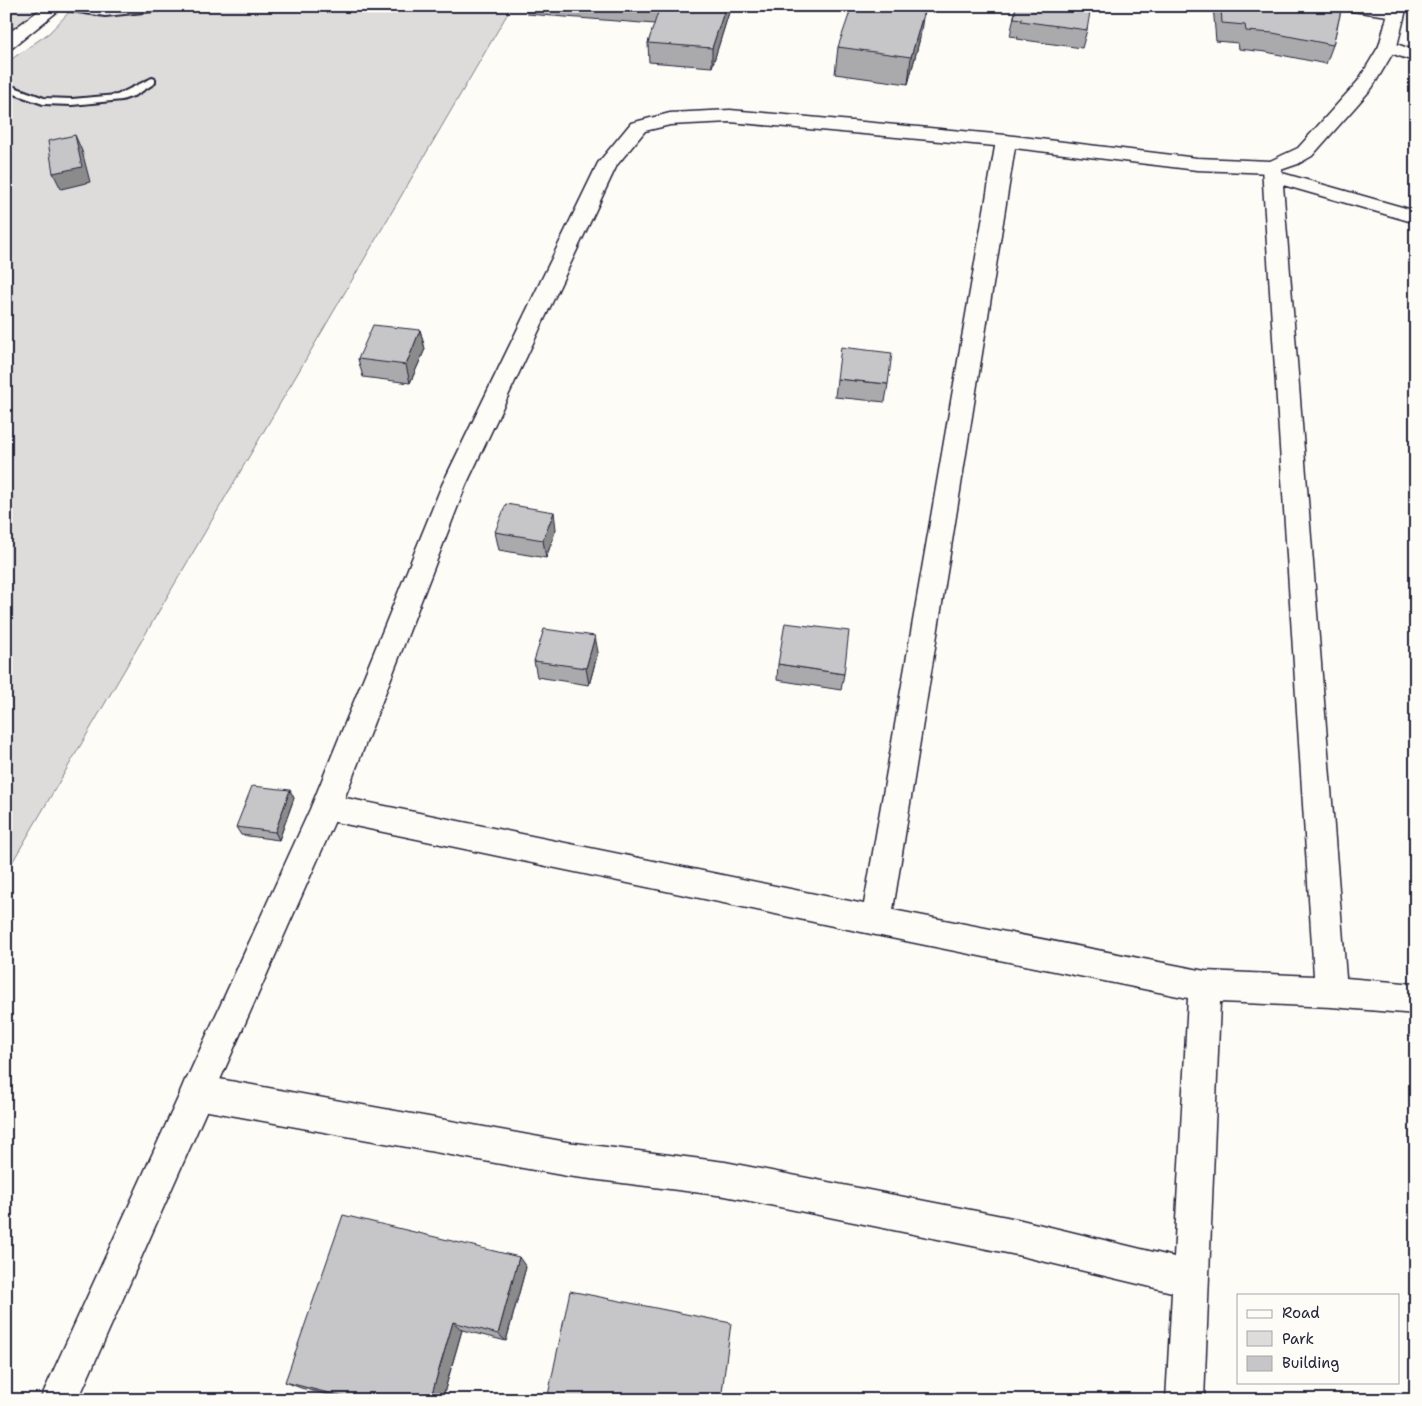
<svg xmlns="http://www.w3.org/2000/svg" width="1422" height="1406" viewBox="0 0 1422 1406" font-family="'Shantell Sans',sans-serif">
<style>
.green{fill:#dddcdb;stroke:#807f8b}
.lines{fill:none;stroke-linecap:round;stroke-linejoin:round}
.service-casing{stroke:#22223b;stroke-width:4}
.minor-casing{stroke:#22223b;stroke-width:3}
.tertiary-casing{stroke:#22223b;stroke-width:3}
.service{fill:#fdfcf7;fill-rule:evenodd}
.minor{fill:#fdfcf7;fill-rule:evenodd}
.tertiary{fill:#fdfcf7;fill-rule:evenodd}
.wall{fill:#aaaaac;stroke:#22223b}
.shaded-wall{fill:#8b8b8c;stroke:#22223b}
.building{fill:#c6c6c8;stroke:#22223b}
</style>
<rect width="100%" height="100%" fill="#fdfcf7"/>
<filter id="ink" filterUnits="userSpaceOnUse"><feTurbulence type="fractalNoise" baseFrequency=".02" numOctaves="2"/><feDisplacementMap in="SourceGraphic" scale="10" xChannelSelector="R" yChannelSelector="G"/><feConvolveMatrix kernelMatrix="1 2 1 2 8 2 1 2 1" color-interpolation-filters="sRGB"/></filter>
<g filter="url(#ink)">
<!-- green -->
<g class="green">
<polygon points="6,6 46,6 6,35"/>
<polygon points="75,6 512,6 6,873 6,63 49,33"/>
</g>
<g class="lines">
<!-- service casing -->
<g class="service-casing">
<g id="service">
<polygon points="54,6 78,6 105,10 143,6 177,6 173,9 105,16 58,9"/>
<polygon points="152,78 155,79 155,83 136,95 122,100 72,105 43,104 6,91 6,84 44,98 72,99 117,95"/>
</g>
</g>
<!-- minor casing -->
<g class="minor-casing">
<g id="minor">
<polygon points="45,6 64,6 12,48 6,49 6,35"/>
<polygon points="1344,6 1391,6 1402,8 1405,12 1402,16 1396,17 1352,11 1346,10"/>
<polygon points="1388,41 1416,51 1416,62 1382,50 1379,46 1382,42"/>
<polygon points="1006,135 1013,137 1016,141 893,910 1205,971 1314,976 1262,167 1265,163 1272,161 1279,163 1282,173 1416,211 1416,223 1283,185 1346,978 1416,984 1416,1014 1331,1007 1220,1002 1204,1400 1166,1400 1172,1292 1017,1255 725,1196 567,1176 197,1109 185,1104 180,1092 185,1080 197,1075 567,1142 725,1162 1017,1219 1174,1257 1188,998 876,935 326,820 316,816 311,807 316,798 326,794 864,904 996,141 999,137"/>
</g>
</g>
<!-- tertiary casing -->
<g class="tertiary-casing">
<polygon id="tertiary" points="1390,6 1407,6 1397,46 1372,88 1312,156 1298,164 1272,173 1197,170 1006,147 730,122 670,125 645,131 617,165 466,485 341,807 78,1400 40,1400 311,807 442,485 598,163 631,123 670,113 730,110 1006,135 1197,158 1270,161 1298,148 1358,81 1379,46"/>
</g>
<!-- service -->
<use href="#service" class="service"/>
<!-- minor -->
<use href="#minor" class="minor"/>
<!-- tertiary -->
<use href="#tertiary" class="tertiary"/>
</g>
<!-- wall -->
<g class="wall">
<polygon points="527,6 731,6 712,67 649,62 648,43 655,24 527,14"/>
<polygon points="1016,6 1087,30 1082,48 1017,39 1018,37 1010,36"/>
<polygon points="1213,6 1342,6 1333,45 1326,64 1266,52 1239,49 1238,43 1216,41"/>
<polygon points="920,38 908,84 835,74 838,47"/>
<polygon points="420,330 425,349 410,383 363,377 358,359"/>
<polygon points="837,379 888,384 885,402 835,397"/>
<polygon points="556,529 546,558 499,550 495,532"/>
<polygon points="598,652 589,685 537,677 534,661"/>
<polygon points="778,664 844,674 841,690 777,680"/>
<polygon points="294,798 279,840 241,835 236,827"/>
<polygon points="526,1267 506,1341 462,1330 442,1400 349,1400 301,1388 285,1382"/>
</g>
<!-- shaded-wall -->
<g class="shaded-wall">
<polygon points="726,6 731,6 712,67 712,48"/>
<polygon points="924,11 920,38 908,84 911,57"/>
<polygon points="75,135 82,151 90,182 61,189 53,173"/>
<polygon points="420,330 425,349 410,383 406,365"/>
<polygon points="554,512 556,529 546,558 543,540"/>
<polygon points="595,636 598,652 589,685 586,668"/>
<polygon points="290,790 294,798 279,840 275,832"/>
<polygon points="519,1257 526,1267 506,1341 498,1334"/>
<polygon points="453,1322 462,1330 442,1400 430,1400"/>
</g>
<!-- building -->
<g class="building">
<polygon points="660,6 726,6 712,48 648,43"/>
<polygon points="852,6 884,6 924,11 911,57 838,47"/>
<polygon points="1016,6 1091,6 1087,30 1021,21 1022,19 1014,18"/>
<polygon points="1221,6 1342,6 1333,45 1273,33 1246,31 1245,25 1222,23"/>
<polygon points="75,135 82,167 53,173 48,141"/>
<polygon points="373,325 420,330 406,365 358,359"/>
<polygon points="841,347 892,353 888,384 837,379"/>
<polygon points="506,504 554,512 543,540 495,532"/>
<polygon points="785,623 849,631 844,674 778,664"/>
<polygon points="544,629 595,636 586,668 534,661"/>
<polygon points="252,786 290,790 275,832 236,827"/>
<polygon points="343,1215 519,1257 498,1334 453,1322 430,1400 356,1400 285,1382"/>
<polygon points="570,1291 731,1323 721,1400 547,1400"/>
</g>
</g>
<!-- margin -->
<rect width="1422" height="1406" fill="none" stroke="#fdfcf7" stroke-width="25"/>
<rect x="12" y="12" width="1397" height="1381" fill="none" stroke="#22223b" stroke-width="2" filter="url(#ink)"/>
<!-- legend -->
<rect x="1237" y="1294" width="162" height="90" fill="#fdfcf7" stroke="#a5a5ac"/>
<rect x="1247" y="1310" width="25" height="8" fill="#fdfcf7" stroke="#a5a5ac"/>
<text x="1282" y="1318" font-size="15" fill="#22223b">Road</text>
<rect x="1247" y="1331" width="25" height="15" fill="#dddcdb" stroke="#a5a5ac"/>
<text x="1282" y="1344" font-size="15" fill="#22223b">Park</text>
<rect x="1247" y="1356" width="25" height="15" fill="#c6c6c8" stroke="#a5a5ac"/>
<text x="1282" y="1368" font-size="15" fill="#22223b">Building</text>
</svg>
